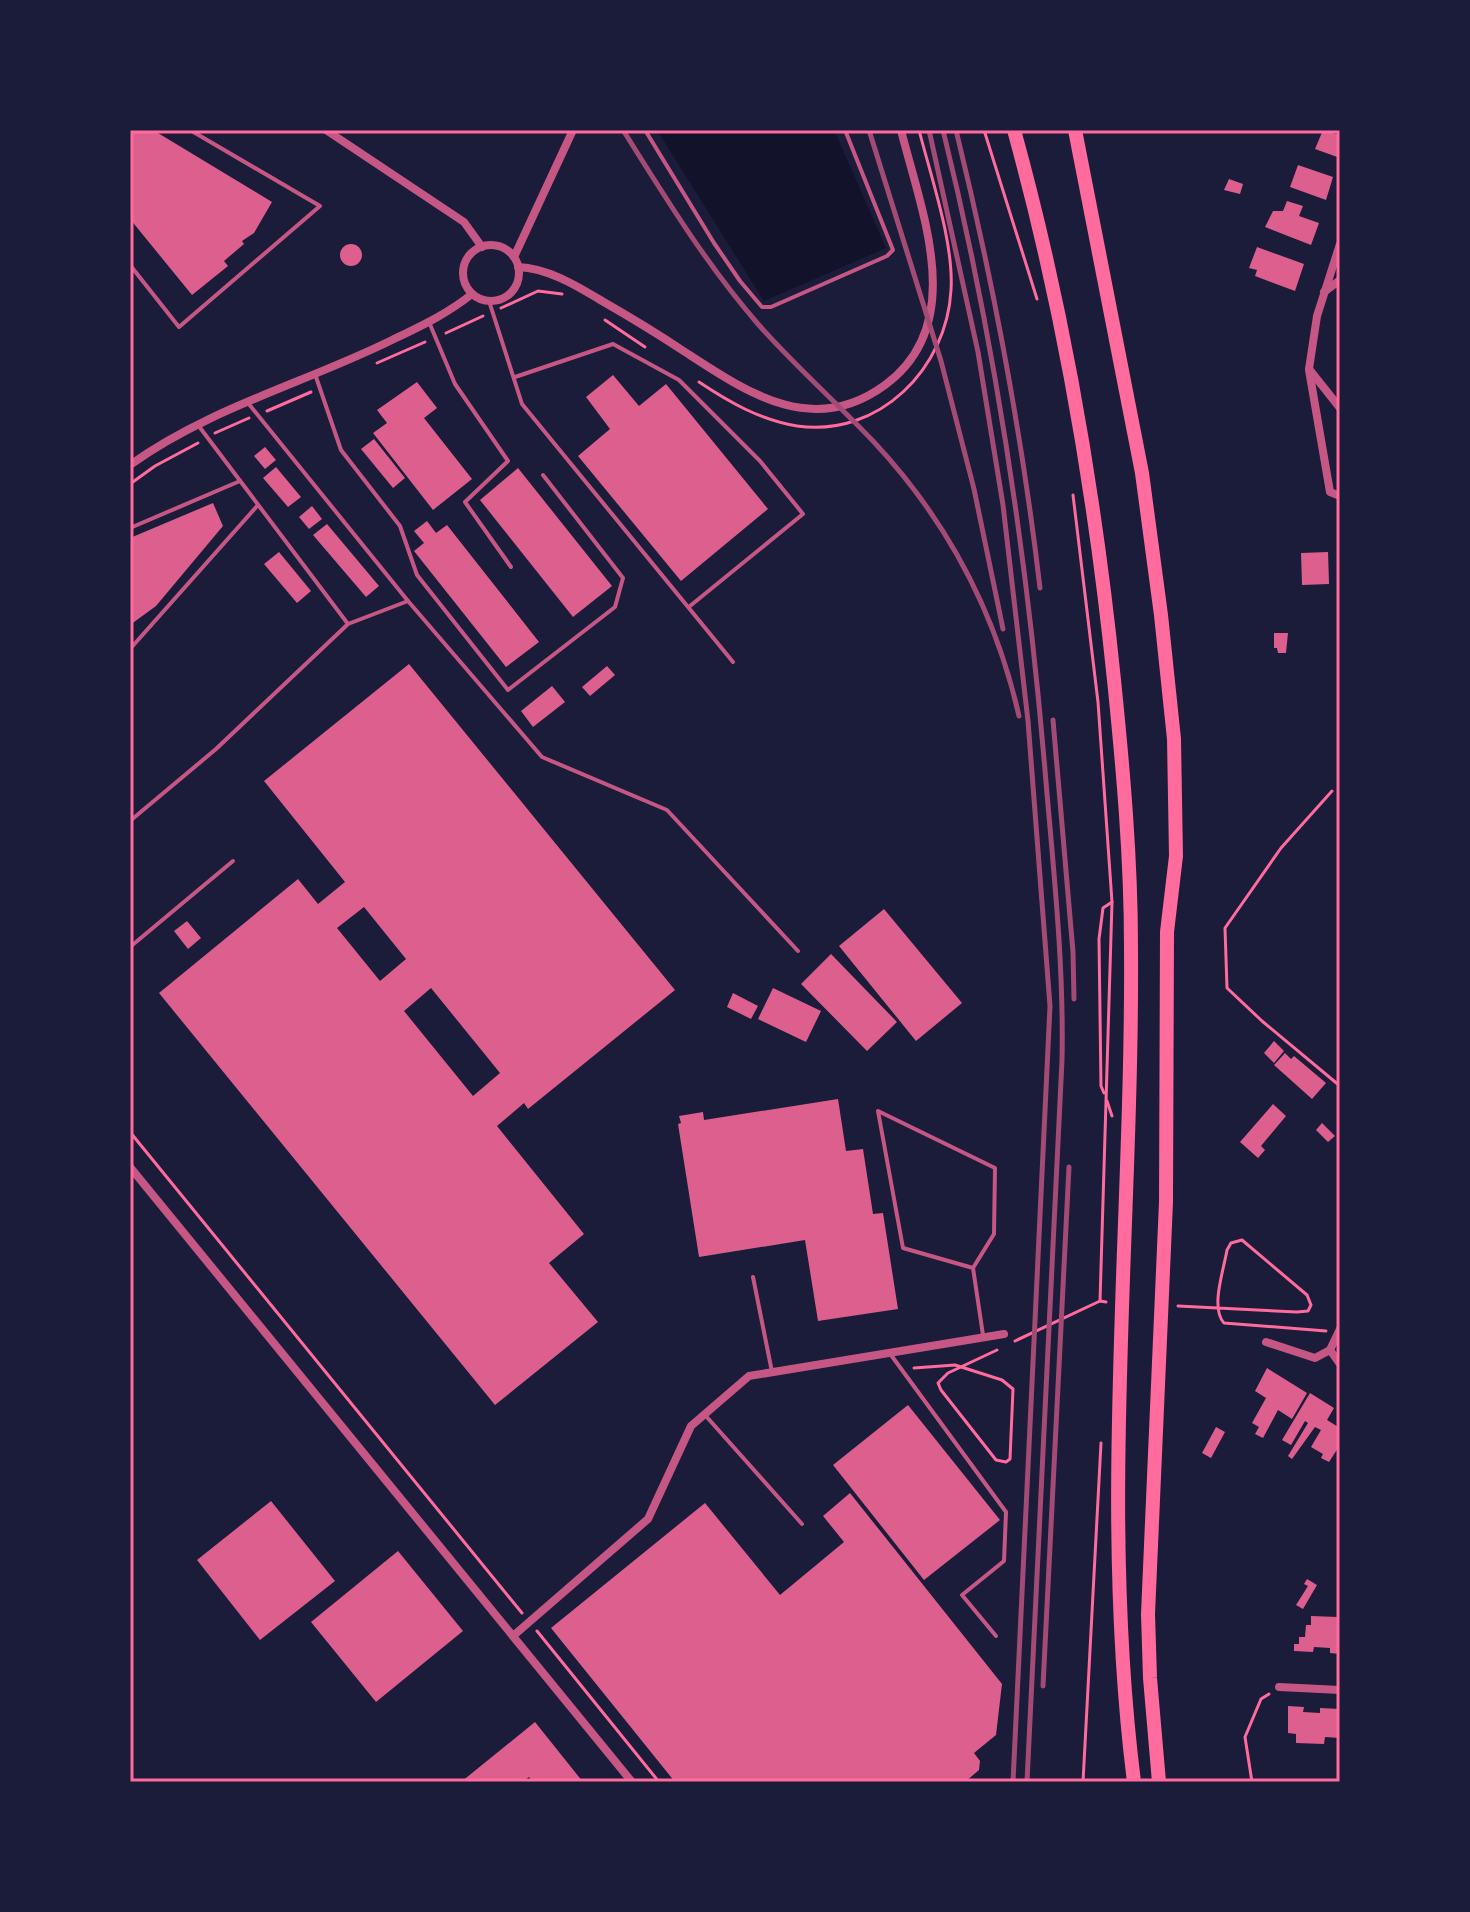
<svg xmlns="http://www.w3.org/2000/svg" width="1470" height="1912" viewBox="0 0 1470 1912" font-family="Inter,sans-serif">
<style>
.water{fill:#12122b}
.building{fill:#dd5f8e;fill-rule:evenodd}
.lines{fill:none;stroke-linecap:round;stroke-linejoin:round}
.path{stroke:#ff6b9d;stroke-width:3}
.service{stroke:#c65784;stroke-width:4}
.minor{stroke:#c65784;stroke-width:8}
.trunk{stroke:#ff6b9d;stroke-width:14}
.rail{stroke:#a44b75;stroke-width:5}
.neatline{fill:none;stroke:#ff6b9d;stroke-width:3}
</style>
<rect width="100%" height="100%" fill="#1b1b3a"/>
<!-- water -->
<polygon class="water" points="657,130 834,130 886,248 764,301"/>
<!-- building -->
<g class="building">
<polygon points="130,130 153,130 272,202 254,233 242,241 244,244 224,261 228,266 192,295 130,219"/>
<polygon points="1323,130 1340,135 1340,158 1315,149"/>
<polygon points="1298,165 1333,177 1326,200 1290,187"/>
<polygon points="1229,179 1243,184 1240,194 1224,190"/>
<polygon points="1287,201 1303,206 1299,216 1319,223 1311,245 1265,227 1273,211 1283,211"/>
<circle cx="351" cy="255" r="11"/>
<polygon points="1257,247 1304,264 1295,291 1255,276 1257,270 1249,268"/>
<polygon points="613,375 639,406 666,384 768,509 681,581 578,456 610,429 586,397"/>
<polygon points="417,382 437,408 424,418 472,479 433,510 373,433 387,423 377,410"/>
<polygon points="374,439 405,478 393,488 361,449"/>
<polygon points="265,447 276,460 265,469 254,456"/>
<polygon points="276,467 301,497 288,507 263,478"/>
<polygon points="518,468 612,586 573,617 480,500"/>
<polygon points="213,503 223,526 156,606 130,625 130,538"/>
<polygon points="312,506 322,519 309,529 299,517"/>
<polygon points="427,521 436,533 447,525 539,642 506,667 414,551 424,543 414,531"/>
<polygon points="327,524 379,586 366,597 313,535"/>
<polygon points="279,552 311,591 297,603 264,564"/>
<polygon points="1328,552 1329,584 1302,585 1301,553"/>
<polygon points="1274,633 1288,633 1286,653 1278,653 1277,648 1274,648"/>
<path d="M409,664L675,990L528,1109L524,1103L497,1126L584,1234L549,1263L598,1322L495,1405L159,993L298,879L318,904L345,882L264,781ZM364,907L406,959L380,981L337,928ZM431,988L500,1073L473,1096L404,1011Z"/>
<polygon points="607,666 615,675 590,696 582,687"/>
<polygon points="552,686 565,702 533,727 521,711"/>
<polygon points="884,909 962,1003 916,1041 839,946"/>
<polygon points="187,921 201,938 188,949 174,931"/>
<polygon points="831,954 897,1022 867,1051 801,984"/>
<polygon points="773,988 821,1011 806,1042 758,1019"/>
<polygon points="733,993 758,1006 751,1019 727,1007"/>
<polygon points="1274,1041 1284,1051 1274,1063 1264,1053"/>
<polygon points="1285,1053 1291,1059 1294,1056 1326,1083 1312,1099 1274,1065"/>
<polygon points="838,1099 846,1151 863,1149 873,1214 883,1213 898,1309 818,1321 805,1240 699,1257 678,1124 681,1123 679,1116 703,1112 704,1120"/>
<polygon points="1273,1104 1286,1116 1261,1146 1265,1150 1258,1158 1240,1142"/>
<polygon points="1322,1123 1335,1136 1328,1142 1316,1130"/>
<polygon points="1267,1368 1307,1393 1292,1419 1278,1410 1263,1438 1255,1434 1259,1427 1252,1423 1266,1398 1255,1391"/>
<polygon points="1310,1393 1334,1408 1327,1420 1340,1428 1340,1445 1329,1462 1321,1458 1323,1454 1311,1447 1321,1430 1315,1427 1292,1459 1288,1456 1308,1423 1305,1421 1291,1445 1282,1440"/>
<polygon points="908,1405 1000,1520 924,1580 833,1465"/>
<polygon points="1216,1427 1225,1432 1211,1458 1202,1453"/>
<polygon points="850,1493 1002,1684 996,1735 974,1753 980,1761 979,1770 965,1782 675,1782 551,1628 705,1503 780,1595 844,1542 823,1516"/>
<polygon points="271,1501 335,1581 260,1640 197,1560"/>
<polygon points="398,1551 463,1631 376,1702 311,1622"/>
<polygon points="1307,1579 1317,1585 1303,1609 1296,1605 1308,1586 1304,1584"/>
<polygon points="1311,1616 1338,1617 1340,1654 1330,1653 1330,1648 1314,1647 1313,1652 1294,1651 1294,1644 1299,1644 1299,1637 1305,1637 1306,1625 1311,1625"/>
<polygon points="1288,1706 1304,1707 1303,1712 1320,1713 1320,1708 1340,1709 1340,1738 1325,1737 1324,1744 1296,1743 1296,1734 1288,1733"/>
<polygon points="535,1722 583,1782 533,1782 529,1777 522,1782 461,1782"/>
</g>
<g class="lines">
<!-- path -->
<g class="path">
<polyline points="984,130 1037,299"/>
<polyline points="501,308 538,291 562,294"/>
<polyline points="605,320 645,347"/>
<polyline points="446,333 483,316"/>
<polyline points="377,363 425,342"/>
<path d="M699,382C729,402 760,420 797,426C879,438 947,368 951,290C954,243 931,177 919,130"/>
<polyline points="267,411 311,392"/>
<polyline points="215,433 249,418"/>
<polyline points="130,484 155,466 198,443"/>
<polyline points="1073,495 1098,702 1112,902 1100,1301"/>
<polyline points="1332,791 1281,848 1225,928 1227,988 1262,1021 1340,1086"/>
<polyline points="1104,1093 1101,1086 1099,939 1103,908 1112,902"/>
<polyline points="1107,1101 1112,1116"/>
<polyline points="130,1132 522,1613"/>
<path d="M1178,1306L1297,1312L1308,1311L1311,1305L1307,1295L1242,1240L1231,1243L1227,1250C1224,1269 1210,1308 1224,1323L1326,1331"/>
<polyline points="1015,1341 1100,1301 1106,1302"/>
<polyline points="914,1368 955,1365 1002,1380 1013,1389 1010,1459 1006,1462 996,1460 941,1390 938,1383 948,1373 997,1350"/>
<polyline points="537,1631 659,1782"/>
<polyline points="1083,1782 1101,1443"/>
<polyline points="1252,1782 1245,1737 1261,1699 1269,1694"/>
</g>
<!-- service -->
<g class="service">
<polyline points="645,130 714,243 740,281 762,307 771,307 887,256 893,250 845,130"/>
<polyline points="130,265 179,327 320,206 190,130"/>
<polyline points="489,301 522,404 733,662"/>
<polyline points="429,322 455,384 508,461 465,502 511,567"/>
<polyline points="315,374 341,450 400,526 417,575 508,690 615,607 623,578 543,475"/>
<polyline points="515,377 613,344 679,380 760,461 803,514 690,606"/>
<polyline points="248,403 408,601"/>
<polyline points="198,425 348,624 408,601 542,757 667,810 798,951"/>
<polyline points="130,528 240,481"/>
<polyline points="130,649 258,505"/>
<polyline points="130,821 216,749 348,624"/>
<polyline points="130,947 233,861"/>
<polyline points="973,1268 994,1234 995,1168 878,1111 903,1248 973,1268 983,1335"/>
<polyline points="753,1277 772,1372"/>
<polyline points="891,1355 1006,1512 1004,1561 962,1595 996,1636"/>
<polyline points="705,1415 802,1524"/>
</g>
<!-- minor -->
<g class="minor">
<polyline points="326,130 464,222 482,247"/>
<polyline points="1340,244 1317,316 1309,369 1340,408"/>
<circle cx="491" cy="273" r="28"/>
<polyline points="514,257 573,130"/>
<path d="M518,267C548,268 577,286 602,301C630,317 658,334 685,352C748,393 813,438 885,385C969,324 921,211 901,130"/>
<polyline points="1324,292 1340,280"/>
<polyline points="1309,370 1330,492 1340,496"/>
<path d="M130,465C209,408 305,383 392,340C421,326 447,314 472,294"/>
<polyline points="130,1167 632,1782"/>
<polyline points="1266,1342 1315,1358 1330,1350"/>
<polyline points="1330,1350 1340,1329"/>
<polyline points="1330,1350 1340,1364"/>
<polyline points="513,1636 648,1519 691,1426 749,1376 1004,1334"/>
<polyline points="1279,1687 1340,1690"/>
</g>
<!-- trunk -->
<g class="trunk">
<path d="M1014,130C1064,311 1095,494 1114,680C1123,768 1131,858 1131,947C1133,1225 1099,1505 1134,1782"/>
<polyline points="1075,130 1142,473 1161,615 1174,739 1176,856 1167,932 1166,1202 1148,1614 1150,1678 1159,1782"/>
</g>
<!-- rail -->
<g class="rail">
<path d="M623,130C665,197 706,264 758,324C794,365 835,401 873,441C947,520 995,610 1019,716"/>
<polyline points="869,130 941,361 974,489 1003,629"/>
<polyline points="929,130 978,352 1003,505 1028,721 1050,1006 1013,1782"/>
<path d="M943,130C996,345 1028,562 1046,782C1054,875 1064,967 1062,1060L1027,1782"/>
<path d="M956,130C993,281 1022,434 1040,588"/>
<polyline points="1053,720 1073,952 1074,999"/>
<polyline points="1043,1686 1069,1167"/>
</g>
</g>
<!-- border -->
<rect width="1470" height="1912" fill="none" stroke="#1b1b3a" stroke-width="264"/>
<rect x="132" y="132" width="1206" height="1648" class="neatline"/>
</svg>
